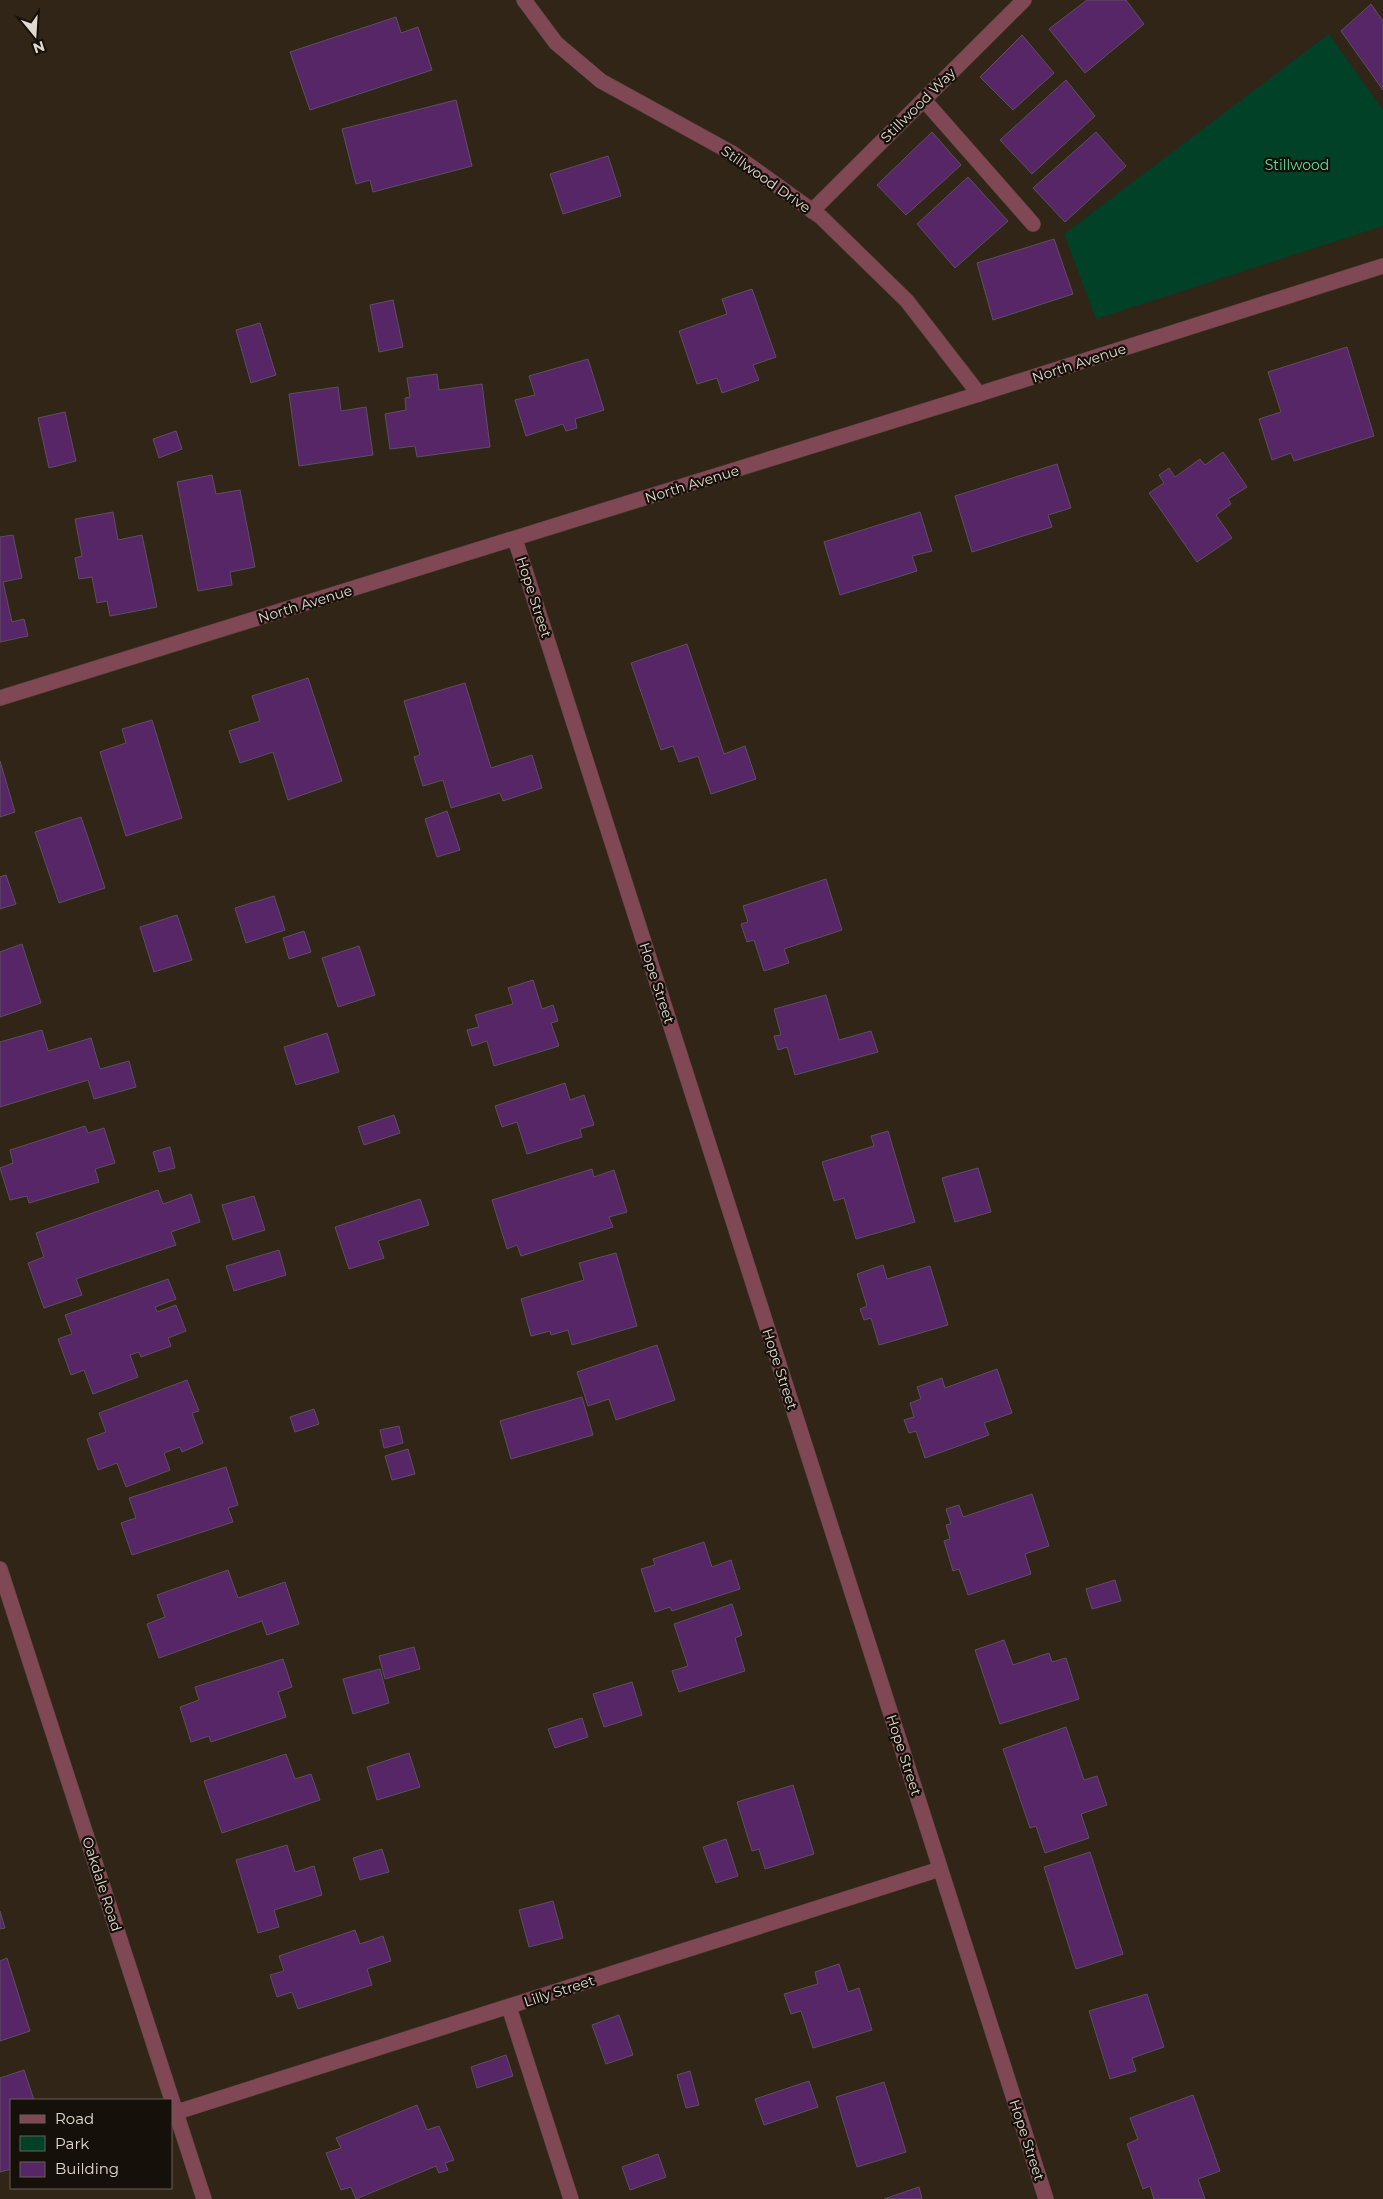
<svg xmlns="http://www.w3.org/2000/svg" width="1383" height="2199" viewBox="0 0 1383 2199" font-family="Montserrat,sans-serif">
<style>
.green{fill:#004127}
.building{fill:#562666;stroke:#5c5061}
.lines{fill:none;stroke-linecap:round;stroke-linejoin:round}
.minor-casing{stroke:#4d4235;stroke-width:16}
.minor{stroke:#804754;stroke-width:15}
.labels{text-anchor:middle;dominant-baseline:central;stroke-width:4.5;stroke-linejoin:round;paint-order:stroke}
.street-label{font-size:14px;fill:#e1d9d0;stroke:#151009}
.park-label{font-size:14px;fill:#5cde9f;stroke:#151009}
</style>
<rect width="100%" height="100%" fill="#312517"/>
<!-- green -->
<polygon class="green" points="1329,34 1383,110 1383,226 1096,319 1064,234"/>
<!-- building -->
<g class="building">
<polygon points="1087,0 1126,0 1144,24 1085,73 1049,29"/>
<polygon points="1371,4 1383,21 1383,90 1341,31"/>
<polygon points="396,17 401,33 418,27 432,70 310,110 290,52"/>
<polygon points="1022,35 1054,73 1013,110 980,77"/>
<polygon points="1066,80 1095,116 1032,174 1000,140"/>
<polygon points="456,100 472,166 373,192 370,180 356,184 342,129"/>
<polygon points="932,132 961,165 906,215 877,185"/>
<polygon points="1096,132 1126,166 1065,222 1033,188"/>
<polygon points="608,156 621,196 563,214 550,174"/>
<polygon points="968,177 1008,221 955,268 917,224"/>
<polygon points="1054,239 1073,294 993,320 977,263"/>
<polygon points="752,289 776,357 753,365 759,380 722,393 717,378 697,384 679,331 727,314 722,299"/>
<polygon points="393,300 403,347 379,352 370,305"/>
<polygon points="260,323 276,375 251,383 236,330"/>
<polygon points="1347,347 1374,436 1294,461 1291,453 1272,460 1259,419 1281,412 1268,372"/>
<polygon points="588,359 604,410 575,419 577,428 566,431 563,424 526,436 515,400 535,395 529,376"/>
<polygon points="437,374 439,390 482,384 490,447 417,457 415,446 390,449 385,414 406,410 405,398 410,397 407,378"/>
<polygon points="338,387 341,411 366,407 373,455 299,466 289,394"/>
<polygon points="65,412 76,461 49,468 38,418"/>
<polygon points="176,431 182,449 159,458 153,439"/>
<polygon points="1223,452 1247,487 1228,499 1231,504 1216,515 1232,538 1197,562 1149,493 1164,483 1159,475 1169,468 1175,477 1200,459 1205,465"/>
<polygon points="1057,464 1071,508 1048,515 1052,527 972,552 955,496"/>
<polygon points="212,475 216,494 240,490 255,567 230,572 232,585 198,591 177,482"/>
<polygon points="113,512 118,540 142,535 157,607 110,616 107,601 97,603 92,577 79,579 75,558 82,556 75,519"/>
<polygon points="920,512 932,551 912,556 917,571 840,595 824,542"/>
<polygon points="13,535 22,578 3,582 12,622 24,619 28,636 0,642 0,537"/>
<polygon points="687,644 724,754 745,746 756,779 711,794 698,756 679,762 673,746 661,750 631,663"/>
<polygon points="308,678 342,781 288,800 273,752 240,763 229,731 260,721 252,696"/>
<polygon points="465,683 491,768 532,755 542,788 503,801 500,793 451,808 443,780 423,786 414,757 420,755 404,701"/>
<polygon points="152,720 182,818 126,836 100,752 126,743 122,729"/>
<polygon points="0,761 15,812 0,817"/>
<polygon points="447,811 460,850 437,857 425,819"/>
<polygon points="81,817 105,888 59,903 35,832"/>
<polygon points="6,875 16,904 0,909 0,877"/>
<polygon points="826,879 842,930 784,949 789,963 764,971 754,940 747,942 741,924 748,922 743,906"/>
<polygon points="274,896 285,930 246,943 235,908"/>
<polygon points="177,915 192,960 154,972 140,927"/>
<polygon points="304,931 311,952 289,959 283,938"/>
<polygon points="22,944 41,1003 0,1017 0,952"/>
<polygon points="359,946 375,995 338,1007 322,958"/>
<polygon points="533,980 542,1009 553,1005 558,1021 551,1023 559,1046 494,1066 487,1041 472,1046 467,1030 479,1027 475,1015 513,1004 508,988"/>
<polygon points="826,995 839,1040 871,1031 878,1052 795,1075 787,1047 778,1050 774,1036 781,1035 774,1009"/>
<polygon points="42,1030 48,1051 91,1038 100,1069 129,1061 136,1087 94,1099 88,1080 0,1107 0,1042"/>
<polygon points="327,1033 339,1072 296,1085 284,1047"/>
<polygon points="565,1083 570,1100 584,1095 594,1125 580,1129 582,1137 527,1154 517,1122 502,1127 495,1106"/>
<polygon points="394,1115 400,1133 364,1145 358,1127"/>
<polygon points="85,1126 88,1133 104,1128 115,1163 95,1169 99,1182 29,1203 27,1196 10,1200 0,1168 13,1163 10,1150"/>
<polygon points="888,1131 915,1222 856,1239 844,1198 834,1201 822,1162 874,1146 871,1136"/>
<polygon points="170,1147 175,1168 159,1172 153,1152"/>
<polygon points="978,1168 991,1212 955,1222 942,1178"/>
<polygon points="592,1169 594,1177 614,1170 627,1212 609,1217 613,1227 521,1256 517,1245 507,1249 492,1200"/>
<polygon points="158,1190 163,1204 191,1194 200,1222 171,1232 176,1245 76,1279 82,1295 44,1308 28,1263 44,1257 36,1233"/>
<polygon points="254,1196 265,1230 233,1240 222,1205"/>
<polygon points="420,1199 429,1225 378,1241 384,1258 349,1269 335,1227"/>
<polygon points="279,1250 286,1275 234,1291 226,1266"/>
<polygon points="616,1253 637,1326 572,1345 568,1330 551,1335 550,1331 531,1336 521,1299 584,1280 579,1263"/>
<polygon points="883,1265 887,1279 930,1266 948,1325 879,1345 871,1318 864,1320 860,1309 867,1306 857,1274"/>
<polygon points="168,1279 176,1299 155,1307 157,1312 176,1305 186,1331 168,1338 171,1346 141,1357 139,1352 130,1355 138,1377 93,1394 84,1370 71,1375 58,1339 72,1334 65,1315"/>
<polygon points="657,1345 675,1400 616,1420 609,1399 588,1406 577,1372"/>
<polygon points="997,1369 1012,1413 984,1423 989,1435 925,1458 916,1431 909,1433 904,1420 914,1417 910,1403 921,1399 917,1387 942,1378 945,1388"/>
<polygon points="187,1380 199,1411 192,1413 203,1443 182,1452 180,1447 164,1453 170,1470 126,1487 117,1463 98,1470 87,1439 106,1432 99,1413"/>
<polygon points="582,1397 593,1435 511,1459 500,1421"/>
<polygon points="314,1409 319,1424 295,1432 290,1417"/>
<polygon points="399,1426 403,1443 384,1448 380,1430"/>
<polygon points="408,1449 415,1474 392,1480 385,1456"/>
<polygon points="226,1467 238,1505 228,1508 233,1522 132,1555 121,1523 136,1518 129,1498"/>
<polygon points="1032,1494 1049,1546 1025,1554 1031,1574 968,1595 959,1569 953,1571 944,1541 950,1539 946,1525 951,1524 946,1509 959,1505 963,1517"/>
<polygon points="704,1542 712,1567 731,1560 740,1589 672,1611 670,1607 655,1612 641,1569 655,1565 653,1559"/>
<polygon points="228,1570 238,1598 285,1582 299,1624 267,1635 262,1621 159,1658 147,1624 165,1617 157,1595"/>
<polygon points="1115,1580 1121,1601 1092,1609 1086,1589"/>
<polygon points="732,1604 742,1635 735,1638 745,1671 679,1692 672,1671 688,1666 674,1624"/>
<polygon points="1004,1640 1013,1665 1049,1653 1052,1662 1066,1658 1079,1699 1000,1724 975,1650"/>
<polygon points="414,1647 420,1669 385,1679 379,1656"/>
<polygon points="283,1659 292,1687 278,1692 286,1717 211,1742 209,1736 191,1742 180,1707 199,1700 195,1687"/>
<polygon points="380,1669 389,1703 353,1714 343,1679"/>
<polygon points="632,1682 642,1715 604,1727 593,1694"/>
<polygon points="582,1718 588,1737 555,1748 548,1729"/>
<polygon points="1066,1727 1084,1780 1097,1776 1107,1805 1081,1814 1089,1838 1045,1853 1036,1826 1030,1828 1003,1749"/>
<polygon points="409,1753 420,1787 377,1800 367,1767"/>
<polygon points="286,1754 295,1779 311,1774 320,1800 222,1833 204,1781"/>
<polygon points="793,1785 814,1854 765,1869 759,1849 752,1851 737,1802"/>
<polygon points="726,1839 738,1876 716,1883 703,1847"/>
<polygon points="287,1845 295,1872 314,1866 322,1895 274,1910 279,1927 258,1933 236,1860"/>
<polygon points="382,1849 389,1872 360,1880 353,1858"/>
<polygon points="1090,1852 1123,1954 1076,1969 1044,1867"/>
<polygon points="553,1901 563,1938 529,1947 519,1910"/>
<polygon points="0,1911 5,1928 0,1929"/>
<polygon points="355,1930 360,1944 383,1936 391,1961 367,1969 372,1985 298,2009 292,1992 277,1997 270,1975 284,1971 279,1956"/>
<polygon points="7,1958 30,2031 0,2041 0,1961"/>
<polygon points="839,1964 848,1992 859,1988 872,2030 813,2048 801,2011 791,2014 784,1994 818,1984 815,1972"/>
<polygon points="1147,1994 1164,2047 1132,2058 1136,2071 1110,2079 1089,2011"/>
<polygon points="619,2015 633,2055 606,2064 592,2025"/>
<polygon points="506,2055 513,2076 477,2088 471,2067"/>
<polygon points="24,2070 34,2100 11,2100 11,2169 0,2172 0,2078"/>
<polygon points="690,2071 699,2105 686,2108 677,2075"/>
<polygon points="809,2081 818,2107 764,2125 755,2099"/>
<polygon points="884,2082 906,2152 857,2167 836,2097"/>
<polygon points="1193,2095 1220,2171 1198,2179 1205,2199 1154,2199 1150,2186 1143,2189 1127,2144 1138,2139 1130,2118"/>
<polygon points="417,2105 427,2130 439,2126 454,2160 445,2163 448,2170 439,2173 436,2166 356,2199 351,2187 341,2190 326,2153 341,2148 336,2138"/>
<polygon points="658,2154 666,2177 630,2190 622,2167"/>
<polygon points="919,2187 922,2199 884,2199"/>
</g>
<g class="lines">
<!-- minor casing -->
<g class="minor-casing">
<g id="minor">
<polyline points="524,0 556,43 601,81 732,153 821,217 907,301 979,394"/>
<polyline points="924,100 1033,224"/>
<polyline points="812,211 1024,0"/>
<polyline points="515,539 1046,2199"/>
<polyline points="0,698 979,394 1383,266"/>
<polyline points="0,1569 204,2199"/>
<polyline points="509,2007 571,2199"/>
<polyline points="177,2112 940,1869"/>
</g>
</g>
<!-- minor -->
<use href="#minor" class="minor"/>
</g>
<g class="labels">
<!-- street labels -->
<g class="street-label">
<text transform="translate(918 105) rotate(-45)">Stillwood Way</text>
<text transform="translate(766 179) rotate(35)">Stillwood Drive</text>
<text transform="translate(1079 363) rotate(-18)">North Avenue</text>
<text transform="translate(692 484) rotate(-17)">North Avenue</text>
<text transform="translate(534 597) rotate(72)">Hope Street</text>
<text transform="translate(305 604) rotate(-17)">North Avenue</text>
<text transform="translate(657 983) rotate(72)">Hope Street</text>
<text transform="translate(780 1369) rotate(72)">Hope Street</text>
<text transform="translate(904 1755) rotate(72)">Hope Street</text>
<text transform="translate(102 1884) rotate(72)">Oakdale Road</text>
<text transform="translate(559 1991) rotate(-18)">Lilly Street</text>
<text transform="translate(1027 2140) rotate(72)">Hope Street</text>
</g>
<!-- park labels -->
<g class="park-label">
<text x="1297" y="165">Stillwood</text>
</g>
</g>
<!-- legend -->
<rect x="10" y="2099" width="162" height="90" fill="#151009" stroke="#676059"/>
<rect x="20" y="2115" width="25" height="8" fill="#804754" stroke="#676059"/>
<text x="55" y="2124" font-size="15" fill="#e1d9d0">Road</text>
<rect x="20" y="2136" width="25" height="15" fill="#004127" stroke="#676059"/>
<text x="55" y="2149" font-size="15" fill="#e1d9d0">Park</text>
<rect x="20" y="2162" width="25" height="15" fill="#562666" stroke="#676059"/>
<text x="55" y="2174" font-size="15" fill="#e1d9d0">Building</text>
<!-- north arrow -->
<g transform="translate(35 35) rotate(162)" stroke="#151009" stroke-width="4" paint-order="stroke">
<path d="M0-4L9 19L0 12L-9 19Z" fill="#e1d9d0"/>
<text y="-8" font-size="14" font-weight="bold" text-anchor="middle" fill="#e1d9d0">N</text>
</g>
</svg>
